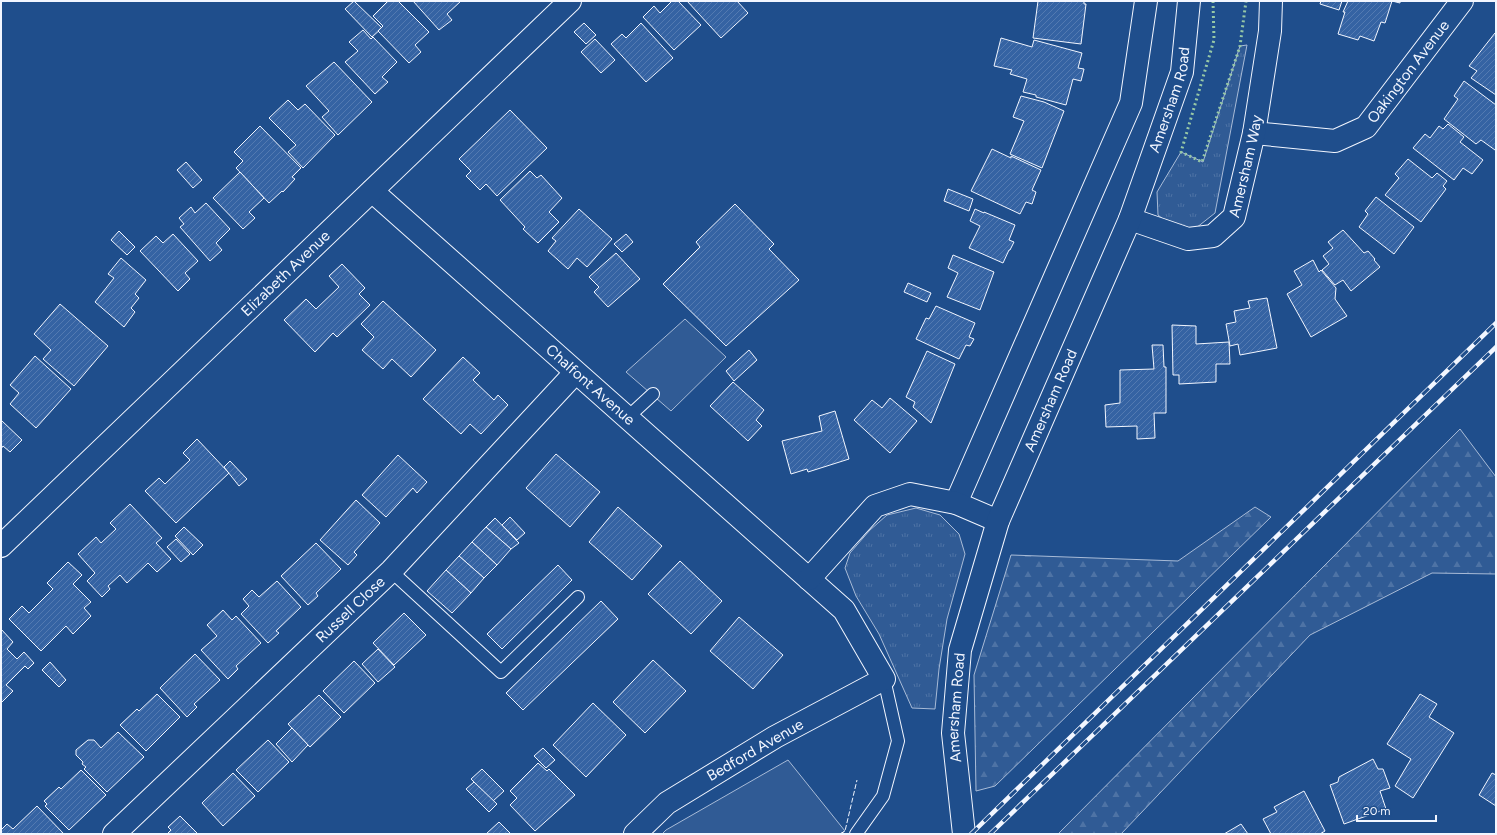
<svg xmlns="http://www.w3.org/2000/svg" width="1497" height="835" viewBox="0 0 1497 835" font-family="Figtree,sans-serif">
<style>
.grass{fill:url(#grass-tufts);stroke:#a8bbd7}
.forest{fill:url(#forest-firs);stroke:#a8bbd7}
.built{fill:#305b95;stroke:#a8bbd7}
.building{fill:url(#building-hatch);stroke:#f2f6ff}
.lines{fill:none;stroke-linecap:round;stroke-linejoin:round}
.lane-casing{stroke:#f2f6ff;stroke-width:14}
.street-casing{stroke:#f2f6ff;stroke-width:24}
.primary-casing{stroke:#f2f6ff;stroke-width:24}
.lane{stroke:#1f4e8c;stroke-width:12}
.street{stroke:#1f4e8c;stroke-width:22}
.primary{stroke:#1f4e8c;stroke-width:22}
.rail-casing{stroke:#f2f6ff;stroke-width:4.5}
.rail{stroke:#1f4e8c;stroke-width:3;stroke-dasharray:9;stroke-linecap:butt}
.hedge{stroke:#97c8a6;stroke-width:3;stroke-dasharray:2 3;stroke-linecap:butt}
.fence{stroke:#f2f6ff;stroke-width:1;stroke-dasharray:5 2;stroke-linecap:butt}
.labels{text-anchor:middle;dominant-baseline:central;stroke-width:3;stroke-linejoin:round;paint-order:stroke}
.street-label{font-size:15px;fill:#f2f6ff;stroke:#1f4e8c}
</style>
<defs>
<pattern id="grass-tufts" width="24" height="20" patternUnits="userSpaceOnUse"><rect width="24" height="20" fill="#305b95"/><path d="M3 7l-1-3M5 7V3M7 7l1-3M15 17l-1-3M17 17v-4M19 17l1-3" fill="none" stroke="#4e73a5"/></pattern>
<pattern id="forest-firs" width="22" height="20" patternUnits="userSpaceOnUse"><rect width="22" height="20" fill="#305b95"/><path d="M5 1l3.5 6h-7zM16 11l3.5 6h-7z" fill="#4e73a5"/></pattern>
<pattern id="building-hatch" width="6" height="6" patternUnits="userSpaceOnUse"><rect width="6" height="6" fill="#3563a3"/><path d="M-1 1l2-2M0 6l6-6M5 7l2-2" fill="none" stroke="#537ab1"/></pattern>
</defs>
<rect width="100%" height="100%" fill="#1f4e8c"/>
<!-- grass -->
<g class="grass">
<polygon points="1247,45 1215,213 1196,228 1178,231 1158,215 1157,192 1181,152 1203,162 1240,46"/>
<polygon points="916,508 940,515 959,534 965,554 947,619 939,669 935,709 912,708 879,634 856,596 845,568 850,553 870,530 887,515"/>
</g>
<!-- forest -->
<g class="forest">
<polygon points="1460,429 1496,477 1496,574 1432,573 1310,635 1121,834 1058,834"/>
<polygon points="1255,507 1271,517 995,786 976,791 974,675 1011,555 1178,561"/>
</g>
<!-- built -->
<g class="built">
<polygon points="685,319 726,357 671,411 626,372"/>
<polygon points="788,760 845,831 840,834 662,834 666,830"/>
</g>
<!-- building -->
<g class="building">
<polygon points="354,1 382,28 372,37 345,9"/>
<polygon points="388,1 398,1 429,32 415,45 421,52 409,63 378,31 383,26 373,16"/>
<polygon points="413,1 461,1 447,14 452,20 439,30"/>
<polygon points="672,1 678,1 701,25 674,50 643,17 654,6 660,13"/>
<polygon points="687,1 737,1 748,13 721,38"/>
<polygon points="1038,1 1084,1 1084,4 1086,4 1081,44 1033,38"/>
<polygon points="1321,1 1342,1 1339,10 1320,4"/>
<polygon points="1348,1 1400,1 1400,3 1392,1 1385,23 1381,22 1374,41 1360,36 1358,40 1338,34 1345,12 1343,12"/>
<polygon points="584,23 596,35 586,44 574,32"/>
<polygon points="641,23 673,58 646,82 611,44 622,34 626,38"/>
<polygon points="363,30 371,39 373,37 397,62 382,77 388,82 375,94 345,62 358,51 349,42"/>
<polygon points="1495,33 1496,34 1496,95 1471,78 1477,71 1469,66"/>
<polygon points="1001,38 1032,47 1034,40 1082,53 1078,68 1084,69 1081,81 1073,79 1066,105 1036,97 1036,95 1023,92 1027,79 1010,74 1012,70 994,66"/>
<polygon points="595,39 615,60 601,73 581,52"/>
<polygon points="334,62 372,102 338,135 322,117 329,111 306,86"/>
<polygon points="1464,81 1496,105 1496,149 1495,150 1481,140 1476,144 1444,119 1458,99 1454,96"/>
<polygon points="1021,96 1044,102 1064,111 1042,168 1010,154 1024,121 1013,117"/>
<polygon points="288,100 298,110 305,104 335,135 303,168 288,152 296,145 269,118"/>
<polygon points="510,110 547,148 497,196 486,184 480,190 466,176 471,171 459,159"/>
<polygon points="1448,124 1464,137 1460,142 1483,160 1472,174 1463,168 1454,180 1413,148 1425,134 1430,138 1439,126 1443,129"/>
<polygon points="260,126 301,168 292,177 295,179 283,192 282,191 269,203 236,168 243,161 234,152"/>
<polygon points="992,149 1011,158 1011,156 1041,170 1032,190 1036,192 1032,204 1026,202 1020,214 971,191"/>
<polygon points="1408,159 1432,178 1437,173 1447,181 1443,186 1446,189 1421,222 1385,195 1399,178 1395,174"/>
<polygon points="186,162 202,180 193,188 177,170"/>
<polygon points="530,171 537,178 541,175 562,198 549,212 559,222 538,243 523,229 525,227 500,200"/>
<polygon points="240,172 264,198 249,212 255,218 243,229 213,198"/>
<polygon points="948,189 973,199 969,211 944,201"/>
<polygon points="1376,197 1414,227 1394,254 1359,227 1368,214 1365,211"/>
<polygon points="206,203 230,229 216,243 222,250 210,261 180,227 184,224 179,218 191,207 195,213"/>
<polygon points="735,204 774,244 769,249 799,280 726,346 663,284 700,247 696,242"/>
<polygon points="579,209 612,239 587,267 577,258 568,269 548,251 556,241 552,238"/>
<polygon points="975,209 984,213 984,212 1015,225 1009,240 1014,242 1010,250 1009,250 1003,263 969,248 980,226 970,221"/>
<polygon points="1343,230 1364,253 1368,251 1375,259 1374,260 1380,267 1351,291 1343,280 1335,285 1322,270 1329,264 1323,256 1333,248 1328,242"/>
<polygon points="119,231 135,247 127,255 111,240"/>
<polygon points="173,234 198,261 185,273 190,279 178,291 140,251 156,236 163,243"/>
<polygon points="626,234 633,242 622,252 614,244"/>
<polygon points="616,253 640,279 608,307 594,292 599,287 589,277"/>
<polygon points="953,255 994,272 980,310 947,297 958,273 948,268"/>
<polygon points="121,258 146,280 135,294 139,298 131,308 135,312 124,327 95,302 114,278 108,274"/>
<polygon points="1313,260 1319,272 1321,270 1336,288 1335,299 1347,316 1311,337 1287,294 1302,285 1294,271"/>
<polygon points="342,264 365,288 359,294 370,305 337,337 333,333 315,352 284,320 306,299 316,309 339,287 329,276"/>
<polygon points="908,283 931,293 927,302 904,292"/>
<polygon points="1267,298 1277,348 1240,355 1238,344 1230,346 1226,324 1236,322 1234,311 1250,308 1248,301"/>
<polygon points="383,301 436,350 411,377 392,359 383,369 362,350 374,337 361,324"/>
<polygon points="60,304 108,346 74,386 43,359 51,350 34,334"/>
<polygon points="936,306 975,323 969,337 974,339 970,346 966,345 959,359 916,339 926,318 929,319"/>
<polygon points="1172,325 1196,326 1196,344 1229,342 1230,364 1216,364 1216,382 1179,384 1179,375 1173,375"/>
<polygon points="1152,345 1163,345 1164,367 1166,367 1166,413 1154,413 1155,438 1137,439 1137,426 1106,427 1105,405 1120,403 1120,370 1154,369"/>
<polygon points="749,350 757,360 734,381 726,371"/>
<polygon points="927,351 955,364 931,423 913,407 915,402 906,397"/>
<polygon points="35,356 71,389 36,428 10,404 19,393 10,385"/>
<polygon points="463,357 480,373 473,380 494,400 498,395 508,405 481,434 470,424 461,434 423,399"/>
<polygon points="733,382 764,410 756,420 762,426 748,441 710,406"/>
<polygon points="890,398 917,421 890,453 854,420 872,400 882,408"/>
<polygon points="835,411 849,459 808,472 807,469 791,474 782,441 822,431 819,416"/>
<polygon points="1,420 22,440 10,452 3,446 1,449"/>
<polygon points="197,439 229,473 176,523 145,491 159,478 165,484 190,460 183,453"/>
<polygon points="556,454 600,492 570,527 526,488"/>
<polygon points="398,455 427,482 417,493 413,488 386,517 362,495"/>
<polygon points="230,461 247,479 239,486 224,467"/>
<polygon points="356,500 380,523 354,552 357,555 348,565 320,540"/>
<polygon points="130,504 162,538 156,543 171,559 157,572 148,563 127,583 120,575 108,586 110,589 102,597 87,581 95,573 78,554 96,537 101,543 116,529 110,523"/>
<polygon points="618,507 662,546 632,580 589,542"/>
<polygon points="510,517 525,533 517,540 502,525"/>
<polygon points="495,518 519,543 511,549 486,527"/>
<polygon points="184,527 203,545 193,555 175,536"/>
<polygon points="486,527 511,549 497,565 472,542"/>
<polygon points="176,539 190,554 181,562 167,547"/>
<polygon points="472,542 497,565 484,578 459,556"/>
<polygon points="316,543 341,569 316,593 318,596 308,605 281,576"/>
<polygon points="459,556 484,578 471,593 446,570"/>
<polygon points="680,561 722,601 691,634 648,594"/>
<polygon points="68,562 82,575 73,584 91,602 84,608 91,616 73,634 66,626 41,651 9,619 22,606 29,613 53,589 47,583"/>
<polygon points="558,565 572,580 502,649 487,634"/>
<polygon points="446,570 471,593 452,613 427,591"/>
<polygon points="277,581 301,607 276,631 279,633 268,643 241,614 249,606 243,599 252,590 259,597"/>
<polygon points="601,601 618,619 523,710 506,693"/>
<polygon points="223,610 232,620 236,616 261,643 236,666 238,669 228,679 201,650 217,636 207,625"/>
<polygon points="404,613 426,635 394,665 373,643"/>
<polygon points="739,617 783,655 753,689 710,651"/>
<polygon points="1,629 13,642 7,649 17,659 24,652 34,663 28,669 25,666 6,685 13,691 1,703"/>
<polygon points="378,649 395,667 378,682 362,664"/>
<polygon points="195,654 220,680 194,704 197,707 187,717 160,688"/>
<polygon points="653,660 686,691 645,733 613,702"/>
<polygon points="354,661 375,683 344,713 323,691"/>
<polygon points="50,662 66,680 59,687 42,670"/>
<polygon points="157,694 180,717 146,751 120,725 137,709 139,711"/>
<polygon points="1420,694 1437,704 1429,717 1454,733 1413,798 1395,786 1411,759 1387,744"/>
<polygon points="319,695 341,717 310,747 288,724"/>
<polygon points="593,703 626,735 586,777 553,745"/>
<polygon points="292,728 308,745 292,762 276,744"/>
<polygon points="118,732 144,757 107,792 84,769 86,767 82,764 83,762 76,755 76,750 88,740 94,740 101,748"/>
<polygon points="268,740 289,762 258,792 236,770"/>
<polygon points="543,748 555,760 546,768 534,756"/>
<polygon points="1373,759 1378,769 1383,769 1390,788 1380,791 1386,809 1344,824 1330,785 1338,782 1339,777"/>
<polygon points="538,763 547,771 549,769 575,795 535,831 510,805 517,798 510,791"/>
<polygon points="482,769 504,791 493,801 471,779"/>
<polygon points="81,770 106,795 69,830 45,806 47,804 44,801 59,787 61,789"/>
<polygon points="233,773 255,796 223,826 202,803"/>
<polygon points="1492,773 1496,775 1496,806 1479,795"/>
<polygon points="474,782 497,804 489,812 466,789"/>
<polygon points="1304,791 1325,831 1320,834 1271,834 1263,819 1277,812 1274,807"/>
<polygon points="37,806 64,834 1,834 1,830 7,824 13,829"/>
<polygon points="180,816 198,834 167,834 171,830 168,827"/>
<polygon points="499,822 511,834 486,834"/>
<polygon points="1241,824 1248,834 1224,834"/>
</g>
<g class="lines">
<!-- lane casing -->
<g class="lane-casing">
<g id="lane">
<polyline points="627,418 653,394"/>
<polyline points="391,571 501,672 578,597"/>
<polyline points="856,834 883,796 898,741 884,679"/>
</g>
</g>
<!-- street casing -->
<g class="street-casing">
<g id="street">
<path id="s1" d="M1254,133L1335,141L1366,127L1462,1"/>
<path id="s2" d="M372,191L844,610L884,679L775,737L667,803L635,834"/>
<path id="s3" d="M1130,219L1188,239L1213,236L1234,217L1254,133L1270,31L1271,1"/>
<polyline points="956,503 1131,103 1146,1"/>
<path id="s4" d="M1,546L570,1"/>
<polyline points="809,579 875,506 910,494 956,503 998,521"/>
<path id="s5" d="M114,834L391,571L575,373"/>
</g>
</g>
<!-- primary casing -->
<g class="primary-casing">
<g id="primary">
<path id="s6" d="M964,834L953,733L960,650L998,521L1130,219L1182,72L1189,1"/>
</g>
</g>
<!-- lane -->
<use href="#lane" class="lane"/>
<!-- street -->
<use href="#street" class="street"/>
<!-- primary -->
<use href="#primary" class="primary"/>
<!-- rail casing -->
<g class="rail-casing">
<g id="rail">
<polyline points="971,834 1496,323"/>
<polyline points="990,834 1496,347"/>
</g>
</g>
<!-- rail -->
<use href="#rail" class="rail"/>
<!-- hedge -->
<polyline class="hedge" points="1213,1 1214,40 1181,152 1202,162 1240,46 1246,1"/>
<!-- fence -->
<polyline class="fence" points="840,834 845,831 857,780"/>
</g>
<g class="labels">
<!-- street labels -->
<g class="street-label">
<text stroke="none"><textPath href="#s1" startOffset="185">Oakington Avenue</textPath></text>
<text stroke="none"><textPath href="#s6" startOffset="775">Amersham Road</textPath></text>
<text stroke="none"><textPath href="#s3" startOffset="167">Amersham Way</textPath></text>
<text stroke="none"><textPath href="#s4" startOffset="394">Elizabeth Avenue</textPath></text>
<text stroke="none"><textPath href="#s2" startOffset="292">Chalfont Avenue</textPath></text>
<text stroke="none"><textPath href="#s6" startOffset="451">Amersham Road</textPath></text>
<text stroke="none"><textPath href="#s5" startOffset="326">Russell Close</textPath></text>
<text stroke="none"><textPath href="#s6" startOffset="127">Amersham Road</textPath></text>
<text transform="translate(755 750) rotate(-30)">Bedford Avenue</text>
</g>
</g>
<!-- border -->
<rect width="1497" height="835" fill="none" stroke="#f2f6ff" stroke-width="4"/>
<!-- scale -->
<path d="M1357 815v6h79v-6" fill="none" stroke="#f2f6ff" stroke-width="2"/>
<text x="1363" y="815" font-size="12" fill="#f2f6ff" stroke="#1f4e8c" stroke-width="3" paint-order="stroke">20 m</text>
</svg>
